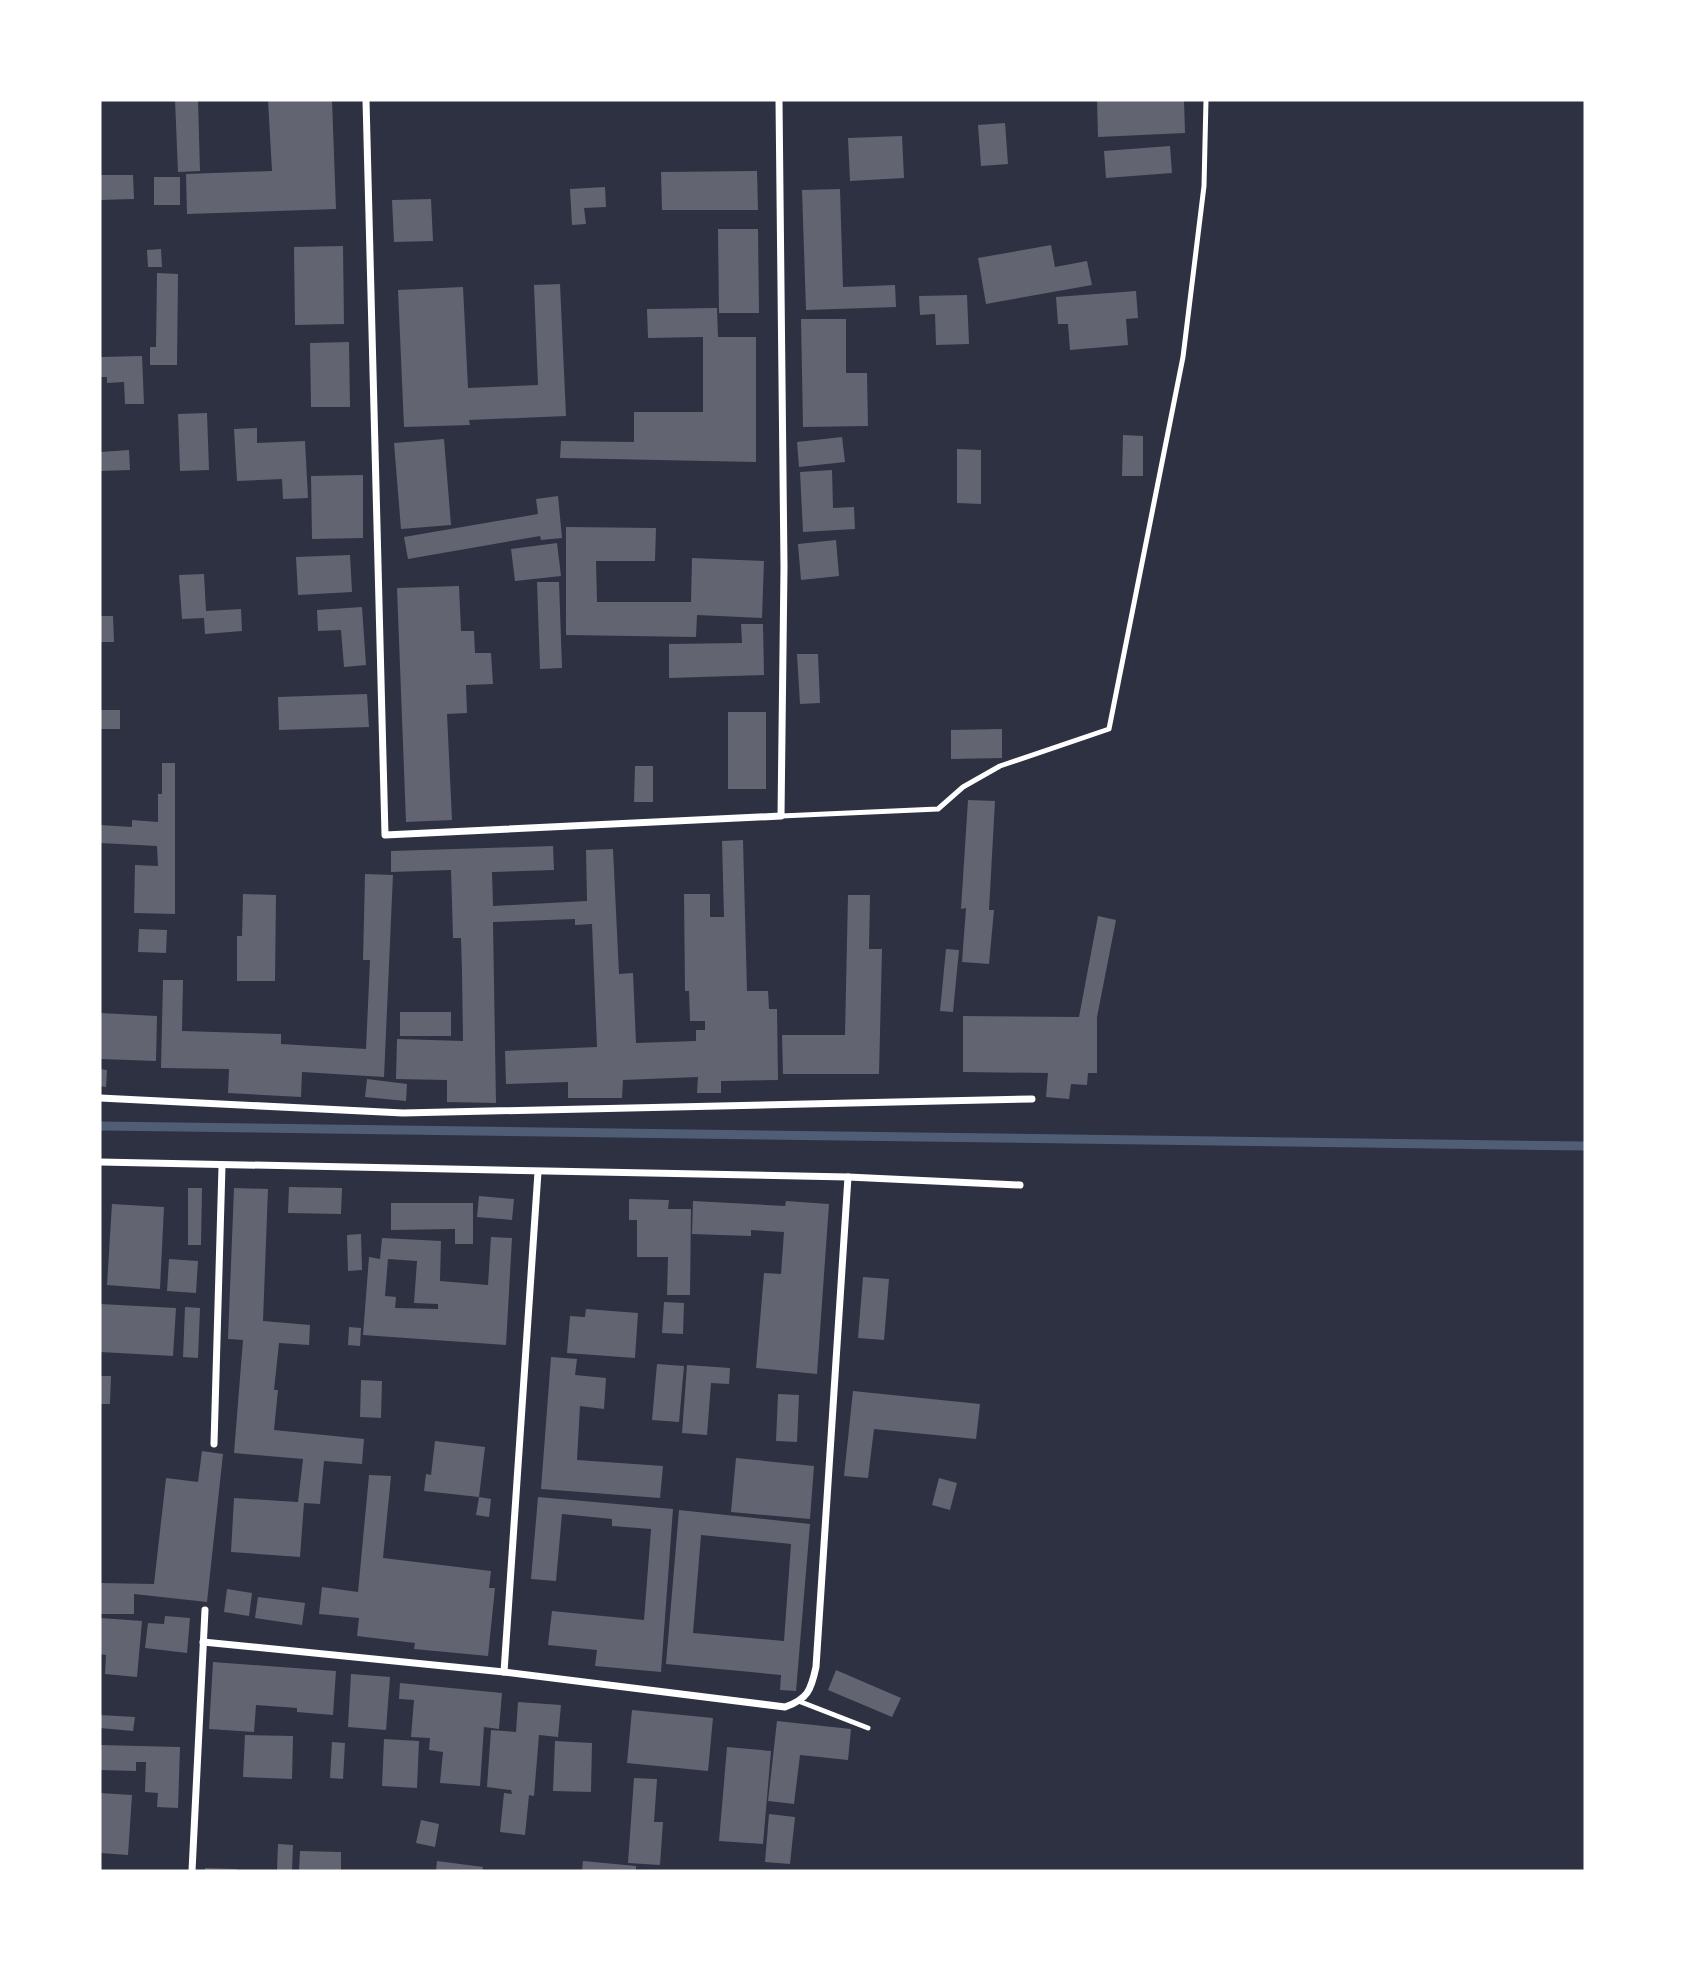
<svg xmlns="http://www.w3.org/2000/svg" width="1685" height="1971" viewBox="0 0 1685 1971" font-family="Signika,sans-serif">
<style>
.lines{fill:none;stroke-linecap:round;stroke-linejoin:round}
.stream{stroke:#4f5d75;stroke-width:9}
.building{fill:#626471;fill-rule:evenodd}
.service{stroke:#fff;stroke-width:5}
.minor{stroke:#fff;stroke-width:7}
</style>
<rect width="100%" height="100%" fill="#2d3142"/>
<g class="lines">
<!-- stream -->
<polyline class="stream" points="100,1126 1585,1146"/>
</g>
<!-- building -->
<g class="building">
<polygon points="175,100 198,100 200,171 178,172"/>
<polygon points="268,100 332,100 336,209 187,214 186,174 272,171"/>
<polygon points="1097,100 1184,100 1185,133 1098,137"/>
<polygon points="1005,123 1008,164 981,166 978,125"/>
<polygon points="902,136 904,178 850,181 848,138"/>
<polygon points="1170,146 1172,173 1106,178 1104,151"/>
<polygon points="757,171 758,210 662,210 661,172"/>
<polygon points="100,175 133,175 134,199 100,200"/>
<rect x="154" y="177" width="26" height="28"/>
<polygon points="605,187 606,207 584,208 586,224 572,225 570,189"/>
<polygon points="840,189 843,287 895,285 896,307 806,310 802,190"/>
<polygon points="431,199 433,241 394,242 392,200"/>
<polygon points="718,229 758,229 759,313 719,313"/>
<polygon points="1051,245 1055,267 1087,261 1092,285 986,304 978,258"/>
<polygon points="343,246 344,324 295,325 294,247"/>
<polygon points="161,249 162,267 148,267 147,250"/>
<polygon points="157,273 178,274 177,365 150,365 150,347 156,347"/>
<polygon points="560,284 566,416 469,420 470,425 404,427 398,290 463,287 468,388 538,385 534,285"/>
<polygon points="1136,291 1138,318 1126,319 1128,345 1070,350 1068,324 1058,324 1056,297"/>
<polygon points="967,295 969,344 936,345 935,314 920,315 919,296"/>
<polygon points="717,308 718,337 756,337 756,462 560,458 561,441 634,442 634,412 703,412 703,337 648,338 647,309"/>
<polygon points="801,319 846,319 846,373 867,373 868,426 803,427"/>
<polygon points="349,342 350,407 311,407 310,343"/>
<polygon points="142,356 144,404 125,404 124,382 107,383 107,377 100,377 100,357"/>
<polygon points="207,413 209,470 180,471 178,414"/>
<polygon points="257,428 257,443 305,441 308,498 283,499 282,479 237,481 234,429"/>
<polygon points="1123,435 1143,436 1143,476 1122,476"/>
<polygon points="842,437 845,462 799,467 797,442"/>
<polygon points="444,439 451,525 401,529 394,443"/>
<polygon points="957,449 981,450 981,504 957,503"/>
<polygon points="129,450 130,470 100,471 100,452"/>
<polygon points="832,470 833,508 854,507 855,529 803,532 800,472"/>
<polygon points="363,475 363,538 312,539 311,476"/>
<polygon points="558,496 562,538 541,540 540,536 408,559 404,537 538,514 536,499"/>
<polygon points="566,527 656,528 655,561 596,561 597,602 691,602 692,558 764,561 762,618 697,615 696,637 566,635"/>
<polygon points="836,540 839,576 801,580 798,544"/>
<polygon points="557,543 561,576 515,581 511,549"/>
<polygon points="350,555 352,592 298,595 296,557"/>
<polygon points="204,574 206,611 241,609 242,631 205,634 204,618 182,619 179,575"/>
<polygon points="537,582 559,582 562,668 540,669"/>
<polygon points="459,586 461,631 474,631 475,653 491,653 493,684 466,685 467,713 447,714 452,820 406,822 397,588"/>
<polygon points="362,607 366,665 344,667 341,630 318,631 317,610"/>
<polygon points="100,616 113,616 114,642 100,642"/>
<polygon points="741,624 763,624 764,675 669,678 669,644 742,643"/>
<polygon points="797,654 818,654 820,703 800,704"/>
<polygon points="367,694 369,727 279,730 278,697"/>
<rect x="100" y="710" width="20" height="19"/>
<rect x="728" y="712" width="38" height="77"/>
<polygon points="1002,729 1002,758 951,759 951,730"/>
<polygon points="162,763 175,763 175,914 134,913 135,865 158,866 157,846 100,843 100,825 132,827 132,820 158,822 158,794 162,794"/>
<polygon points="635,766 653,766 653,802 634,802"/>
<polygon points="968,800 995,801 989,910 994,910 989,964 962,962 966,908 961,909"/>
<polygon points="743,840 747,991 768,991 769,1009 777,1009 778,1080 721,1081 721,1093 697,1093 698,1077 623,1080 622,1098 568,1098 568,1082 506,1084 505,1051 597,1047 592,924 575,925 575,919 493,922 496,1103 447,1102 447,1080 396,1079 397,1039 463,1041 462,972 461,938 453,938 451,870 391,872 391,851 553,846 554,870 492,872 493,906 587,901 586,850 613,849 619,974 633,973 636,1043 696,1041 696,1030 705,1030 705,1021 690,1021 689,991 685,991 684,894 710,894 710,917 724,917 722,841"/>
<polygon points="365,874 393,875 384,1077 302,1072 301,1097 228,1093 229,1069 161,1068 163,980 183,980 182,1031 281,1034 281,1044 366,1049 370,960 363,960"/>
<polygon points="243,894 276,895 275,981 237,981 237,936 242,936"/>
<polygon points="848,895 870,895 869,949 882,949 879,1074 783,1074 782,1035 845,1035"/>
<polygon points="1098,916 1116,920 1097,1017 1097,1073 1088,1073 1087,1085 1071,1084 1069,1099 1046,1097 1048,1073 963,1072 963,1016 1079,1017"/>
<polygon points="139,929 167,930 166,953 138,952"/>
<polygon points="946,949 959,950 953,1012 940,1011"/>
<rect x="400" y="1012" width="51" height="24"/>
<polygon points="100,1013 157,1016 156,1061 100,1059"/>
<polygon points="100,1069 107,1070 106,1087 100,1086"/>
<polygon points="367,1079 407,1084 406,1101 365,1097"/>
<polygon points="289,1187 342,1188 341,1214 288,1213"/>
<polygon points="188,1188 202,1188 201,1245 188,1245"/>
<polygon points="234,1188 268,1189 263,1321 310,1325 309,1345 279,1343 274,1390 278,1390 274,1430 364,1439 362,1464 324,1461 320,1504 304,1503 300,1557 231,1552 234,1498 298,1502 303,1459 234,1453 243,1340 228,1339"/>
<polygon points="479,1196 514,1199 512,1220 477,1217"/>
<polygon points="629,1199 669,1200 668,1209 691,1209 690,1295 667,1295 668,1257 637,1257 637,1220 629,1220"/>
<polygon points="693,1201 785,1206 786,1201 829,1204 817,1374 756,1368 764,1273 781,1274 784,1232 751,1230 751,1236 692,1234"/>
<polygon points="391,1203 473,1203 473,1244 455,1244 455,1229 391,1230"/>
<polygon points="112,1204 164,1207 160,1289 107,1285"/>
<polygon points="361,1234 362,1270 348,1271 347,1235"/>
<path d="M491,1237L512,1238L506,1345L363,1335L369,1257L380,1259L382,1238L441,1241L440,1281L488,1285ZM388,1259L417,1261L414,1303L438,1304V1309L395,1308L396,1297L385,1296Z"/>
<polygon points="169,1259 198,1261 196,1293 167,1291"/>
<polygon points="863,1277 889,1279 884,1340 858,1338"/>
<polygon points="664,1302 684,1303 683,1334 662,1333"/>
<polygon points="100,1304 176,1308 173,1356 100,1352"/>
<polygon points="185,1307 200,1308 198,1358 183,1357"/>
<polygon points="586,1309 638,1313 635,1358 567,1353 570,1316 585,1317"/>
<polygon points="349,1327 361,1328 360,1346 348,1345"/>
<polygon points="551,1357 577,1359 575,1375 606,1378 604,1409 580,1406 577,1460 663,1466 660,1498 541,1489"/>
<polygon points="657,1364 684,1366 679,1422 652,1420"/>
<polygon points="687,1365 730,1368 729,1384 711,1383 707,1435 682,1433"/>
<polygon points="100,1376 111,1376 110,1404 100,1404"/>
<polygon points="361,1380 382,1381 381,1418 360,1417"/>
<polygon points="853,1391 980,1404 976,1439 874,1429 868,1478 844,1476"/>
<polygon points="778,1394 799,1395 797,1442 776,1441"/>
<polygon points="435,1441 485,1447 479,1497 491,1499 489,1517 476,1515 479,1497 424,1491 426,1474 431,1475"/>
<polygon points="202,1451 223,1454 207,1602 134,1594 134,1614 100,1614 100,1583 154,1584 166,1478 198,1482"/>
<polygon points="736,1458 814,1466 810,1519 731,1512"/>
<polygon points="369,1475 391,1476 383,1558 491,1571 489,1588 495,1588 488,1656 414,1649 415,1643 357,1636 359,1618 319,1614 322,1587 358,1592"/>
<polygon points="939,1478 957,1483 950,1510 932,1505"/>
<polygon points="538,1497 673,1509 661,1672 595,1666 597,1650 548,1645 552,1611 644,1620 651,1529 612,1526 612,1519 562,1514 556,1581 531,1579"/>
<path d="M679,1510L810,1524L796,1691L780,1690L781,1675L666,1664ZM701,1535L791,1544L784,1641L693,1633Z"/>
<polygon points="227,1589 252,1593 249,1616 224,1612"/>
<polygon points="258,1597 305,1603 302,1625 255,1618"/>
<polygon points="165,1616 190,1618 187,1653 145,1648 148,1623 164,1624"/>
<polygon points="100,1618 142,1621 137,1677 105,1674 106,1655 100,1654"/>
<polygon points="213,1662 336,1671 333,1715 297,1712 297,1708 256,1705 254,1732 209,1729"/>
<polygon points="836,1670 901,1698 892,1717 828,1690"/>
<polygon points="351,1674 390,1677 386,1730 348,1727"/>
<polygon points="400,1683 502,1693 499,1729 484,1727 480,1786 440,1783 443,1752 429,1750 430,1738 411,1737 414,1700 399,1699"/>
<polygon points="518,1702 561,1705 558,1737 539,1735 534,1796 529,1795 525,1835 500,1832 504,1793 512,1794 511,1790 487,1787 491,1730 516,1732"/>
<polygon points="632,1710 713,1718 708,1771 627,1763"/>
<polygon points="100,1715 135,1717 133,1731 100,1728"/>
<polygon points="777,1721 851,1729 848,1760 800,1755 794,1804 768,1801"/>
<polygon points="245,1735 293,1736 292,1779 243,1777"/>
<polygon points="384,1739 419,1741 417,1788 382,1786"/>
<polygon points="555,1741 592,1743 591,1792 553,1791"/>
<polygon points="332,1742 345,1743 343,1779 330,1778"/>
<polygon points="100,1745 180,1747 178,1808 157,1807 158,1793 145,1792 146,1762 136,1762 136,1771 100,1770"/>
<polygon points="727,1747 771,1751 763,1844 719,1841"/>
<polygon points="634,1778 657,1779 654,1822 663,1822 660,1865 628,1863"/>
<polygon points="100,1793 132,1795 128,1855 100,1853"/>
<polygon points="769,1814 795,1817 790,1864 765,1862"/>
<polygon points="421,1820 439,1824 435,1847 416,1843"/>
<polygon points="278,1844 293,1845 292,1870 277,1870"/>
<polygon points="300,1851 341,1852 341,1871 299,1870"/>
<polygon points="437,1861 483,1867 482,1871 436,1871"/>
<polygon points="583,1861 636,1866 636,1871 582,1871"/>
<polygon points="205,1868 237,1869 237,1871 205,1871"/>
</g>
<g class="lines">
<!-- service -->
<g class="service">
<polyline points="781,816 938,809 963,787 1000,766 1109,729 1183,357 1204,186 1206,100"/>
<polyline points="801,1702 868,1728"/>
</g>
<!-- minor -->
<g class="minor">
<polyline points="366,100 385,835 781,816 784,567 779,100"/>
<polyline points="100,1098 403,1113 1032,1099"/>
<polyline points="100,1162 848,1177 1020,1185"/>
<polyline points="214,1444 222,1166"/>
<path d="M203,1642L504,1672L785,1707C808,1699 811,1690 816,1667L848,1177"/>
<polyline points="504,1672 538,1172"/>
<polyline points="192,1871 205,1610"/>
</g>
</g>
<!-- border -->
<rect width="1685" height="1971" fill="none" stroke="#ffffff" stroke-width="203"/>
</svg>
